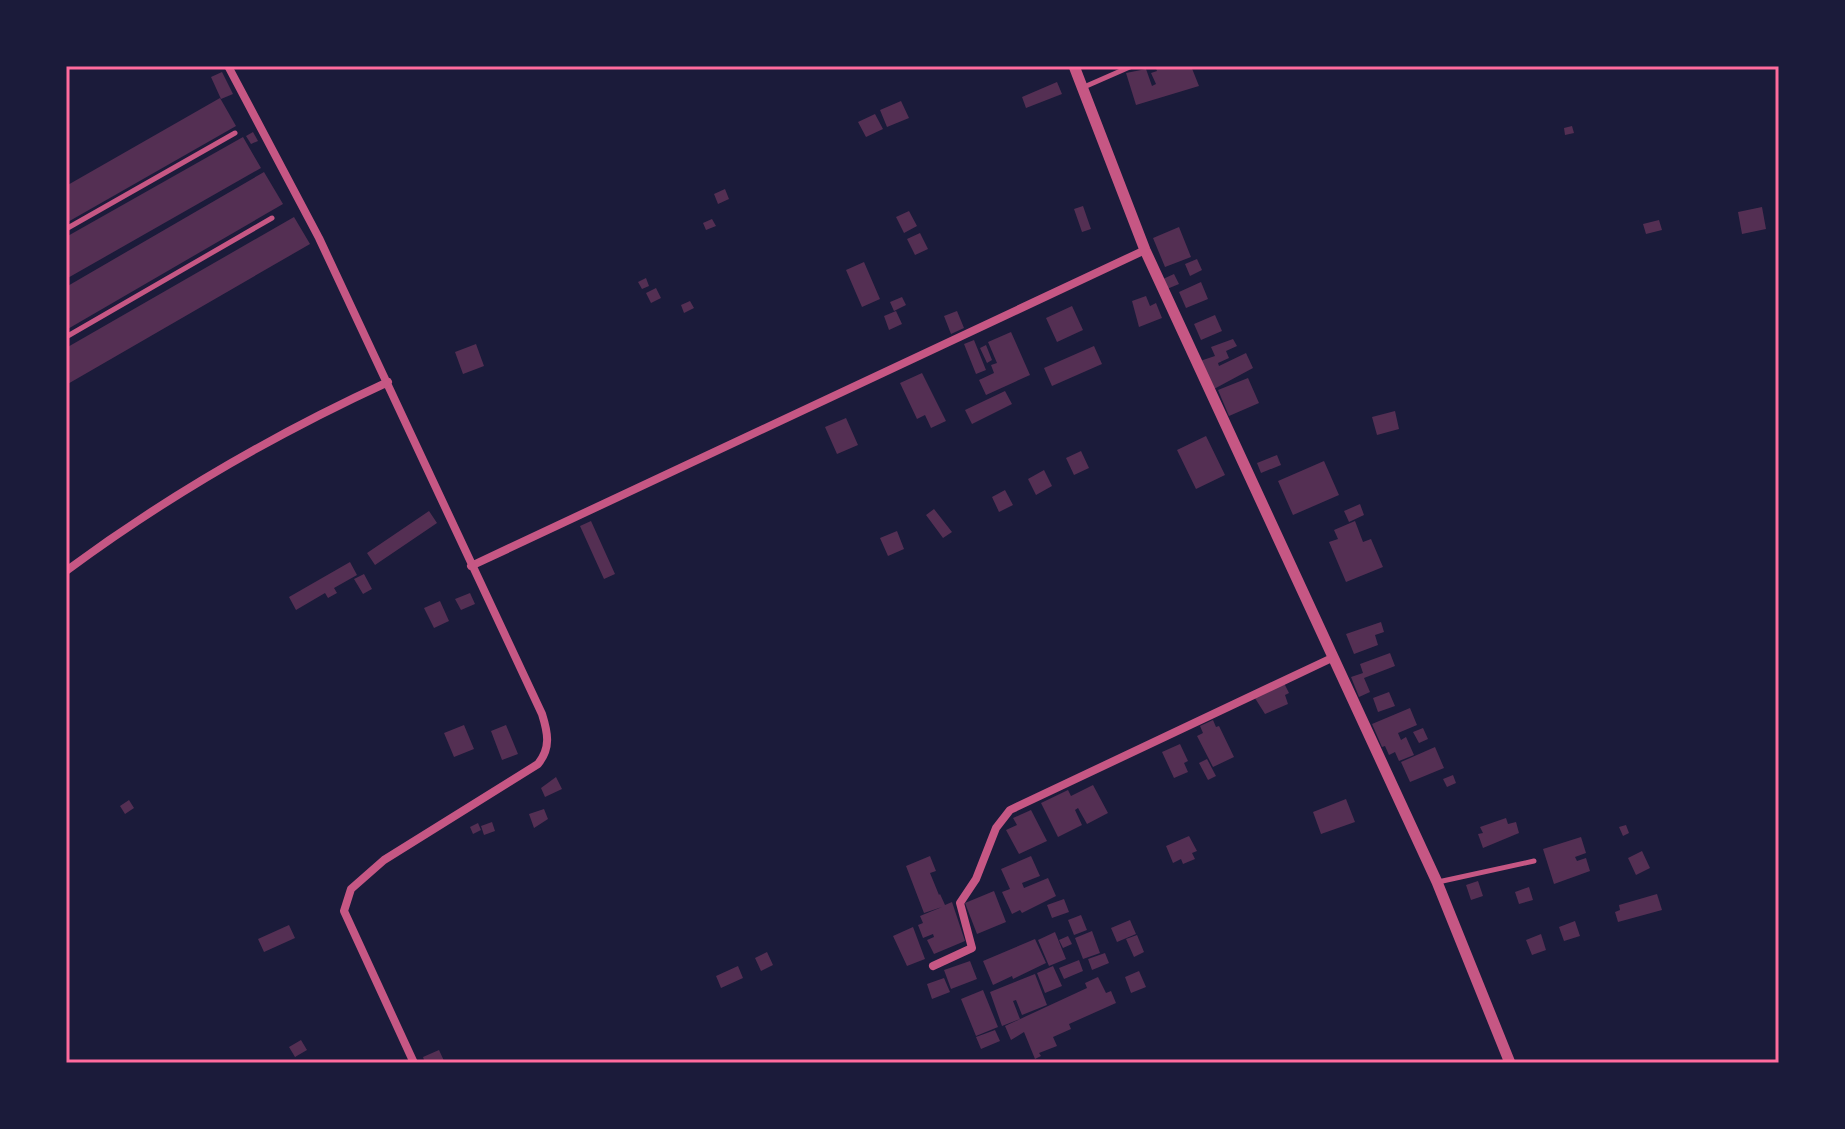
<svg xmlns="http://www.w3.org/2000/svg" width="1845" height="1129" font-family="Roboto,sans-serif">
<rect width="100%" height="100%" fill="#1b1b3a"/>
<path fill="#542f53" d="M1155 66H1191L1199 86 1136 105 1126 73 1146 69 1152 86 1156 84 1151 73 1157 71Z
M222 72 233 94 221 99 211 77Z
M1057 82 1062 94 1026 108 1022 97Z
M220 98 236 126 66 223V186Z
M901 101 909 118 887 127 880 110Z
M875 114 883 129 866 137 858 122Z
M1572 126 1574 133 1565 135 1564 128Z
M253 132 258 141 251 144 246 136Z
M243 137 261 168 66 279V237Z
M264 172 283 204 66 330V287Z
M725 189 729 199 718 204 714 194Z
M1083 206 1091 229 1082 232 1074 209Z
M1762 207 1766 229 1742 234 1738 212Z
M909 211 917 226 904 233 896 217Z
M294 217 310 244 66 385V348Z
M712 219 716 226 706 230 703 223Z
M1659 220 1662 230 1646 234 1643 224Z
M1179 227 1191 257 1165 267 1153 238Z
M920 233 928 249 915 255 907 239Z
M1197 259 1202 270 1190 276 1185 264Z
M864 262 880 299 862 307 846 270Z
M1174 274 1179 284 1167 289 1163 279Z
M646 278 649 286 642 289 638 282Z
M1201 282 1208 299 1186 308 1179 292Z
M656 288 661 298 651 303 646 293Z
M1146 296 1150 306 1156 303 1162 318 1139 327 1132 301Z
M902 297 906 305 894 311 890 302Z
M690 301 694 308 684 313 681 305Z
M1072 306 1083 330 1057 342 1046 318Z
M896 311 902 324 889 330 884 316Z
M957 311 964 328 951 334 944 316Z
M1215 315 1222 331 1201 340 1194 324Z
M1011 332 1030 375 986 395 979 380 994 373 991 365 997 363 988 342Z
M1233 339 1237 346 1226 351 1229 358 1218 363 1219 366 1246 353 1253 368 1214 389 1200 361 1215 356 1211 347Z
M974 340 986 370 976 374 964 344Z
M476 344 484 366 463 374 455 352Z
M986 345 992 360 987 363 980 348Z
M1094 346 1102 364 1052 386 1044 368Z
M922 373 946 421 931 428 925 415 917 419 900 383Z
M1248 378 1259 403 1229 416 1218 390Z
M1005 391 1012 404 972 424 965 410Z
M1395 411 1399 429 1377 435 1372 417Z
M846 418 858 445 837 454 825 427Z
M1206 436 1225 475 1196 489 1177 450Z
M1081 451 1089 468 1074 475 1066 458Z
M1277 455 1281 465 1261 473 1257 463Z
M1324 461 1339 495 1293 515 1278 481Z
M1044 470 1052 486 1036 495 1028 479Z
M1005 490 1013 505 999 512 992 497Z
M1360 504 1364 515 1349 522 1344 511Z
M934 509 952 532 943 538 926 515Z
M429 511 437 523 375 565 367 553Z
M591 521 615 574 604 579 580 526Z
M1355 521 1363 542 1371 539 1383 567 1346 582 1329 542 1338 539 1334 530Z
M897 531 904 549 888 556 880 538Z
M350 562 357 575 334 588 337 593 328 598 325 593 296 610 289 597Z
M364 574 372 589 363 594 354 579Z
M470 593 475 604 461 610 455 599Z
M440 601 449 621 434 628 424 608Z
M1381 622 1384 632 1375 635 1378 645 1354 654 1346 634Z
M1390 653 1395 666 1364 678 1370 692 1359 697 1351 677 1363 673 1360 664Z
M1283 681 1289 693 1285 695 1288 704 1265 714 1253 695Z
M1389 692 1395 706 1378 712 1373 698Z
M1410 708 1417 725 1398 733 1401 740 1406 737 1414 755 1399 761 1395 752 1389 755 1385 746 1382 747 1372 724Z
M1213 720 1216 727 1219 726 1234 757 1213 767 1197 736 1203 733 1200 726Z
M464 725 474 749 454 757 444 733Z
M506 725 518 754 502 760 491 731Z
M1423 728 1428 739 1419 743 1413 732Z
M1180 744 1188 761 1184 763 1188 772 1174 778 1162 752Z
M1435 747 1444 768 1410 782 1401 762Z
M1207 759 1216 776 1208 780 1199 763Z
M1453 775 1456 783 1447 787 1443 779Z
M556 777 562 789 545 797 541 788Z
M1093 785 1108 813 1087 824 1078 808 1075 810 1082 825 1058 837 1041 803 1068 790 1071 796Z
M1346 799 1355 822 1321 834 1313 812Z
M129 800 134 808 125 814 120 806Z
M544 809 548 819 534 828 529 814Z
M1031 810 1047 841 1019 854 1006 830 1017 825 1013 818Z
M1506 818 1508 824 1516 822 1519 833 1483 848 1478 834 1483 833 1480 827Z
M492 822 495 831 484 835 481 826Z
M478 823 481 830 473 834 470 827Z
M1626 825 1629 833 1623 836 1619 827Z
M1189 836 1197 851 1192 853 1195 859 1183 864 1181 859 1173 863 1166 846Z
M1581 837 1586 853 1575 857 1577 861 1586 858 1590 871 1554 884 1543 849Z
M1642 851 1650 868 1636 875 1628 858Z
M930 856 936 871 930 873 939 895 940 894 945 905 952 902 965 941 934 954 927 940 934 937 933 934 923 938 918 925 923 923 920 916 942 907 924 913 906 866Z
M1031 856 1040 876 1022 883 1024 888 1048 878 1056 896 1022 913 1020 910 1012 914 1002 892 1010 889 1001 869Z
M1478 881 1483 896 1471 900 1466 885Z
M1529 887 1533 900 1519 904 1515 892Z
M994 891 1006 922 977 934 965 903Z
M1657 894 1662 910 1618 922 1615 912 1620 910 1619 905Z
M1064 899 1069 912 1052 918 1047 905Z
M1081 915 1087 930 1074 935 1068 920Z
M1130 920 1136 934 1117 942 1111 928Z
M1575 921 1580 936 1564 941 1559 927Z
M289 925 295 938 264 952 258 939Z
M913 927 925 959 907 966 893 936Z
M1092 931 1100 953 1083 959 1075 938Z
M1055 932 1066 959 1049 966 1038 940Z
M1541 934 1546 950 1532 955 1526 940Z
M1137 935 1144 952 1134 957 1126 939Z
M1068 936 1072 944 1063 948 1059 940Z
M1035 939 1046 963 1013 979 1012 976 993 985 983 961Z
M767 952 773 965 761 971 755 958Z
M1105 953 1109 963 1092 970 1088 959Z
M1079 960 1083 971 1064 979 1059 968Z
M970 961 977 979 951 989 944 970Z
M738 966 743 978 721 988 716 976Z
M1053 966 1062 986 1045 993 1037 973Z
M1139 971 1146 987 1131 993 1125 977Z
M1035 974 1047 1005 1022 1015 1016 1000 1013 1001 1020 1019 1002 1026 990 992Z
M1098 977 1106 993 1111 991 1116 1003 1069 1024 1071 1029 1053 1037 1057 1046 1039 1053 1041 1056 1035 1059 1024 1032 1011 1040 1005 1026 1087 988 1085 983Z
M944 978 950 992 932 999 927 984Z
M983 990 998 1027 976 1036 961 999Z
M995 1030 1000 1041 981 1049 976 1037Z
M301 1040 307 1050 295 1057 289 1047Z
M439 1050 445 1063H425L423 1057Z"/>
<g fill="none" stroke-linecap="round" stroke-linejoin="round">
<path stroke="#c65784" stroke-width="5" d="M1084 87 1132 66
M66 229 235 133
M66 337 272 218
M1438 882 1534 861"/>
<path stroke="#c65784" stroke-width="8" d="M228 66 319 238 542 714C548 733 551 748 538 764L384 860 351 889 344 911 414 1063
M471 566 1145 250
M66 571C166 497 275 434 388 382
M933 966 972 948 960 903 976 879 996 828 1010 810 1334 657"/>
<path stroke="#c65784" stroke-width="11" d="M1074 66 1145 250 1437 882 1510 1063"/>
</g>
<rect width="1845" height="1129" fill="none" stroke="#1b1b3a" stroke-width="136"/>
<rect x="68" y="68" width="1709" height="993" fill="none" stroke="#ff6b9d" stroke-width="3"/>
</svg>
